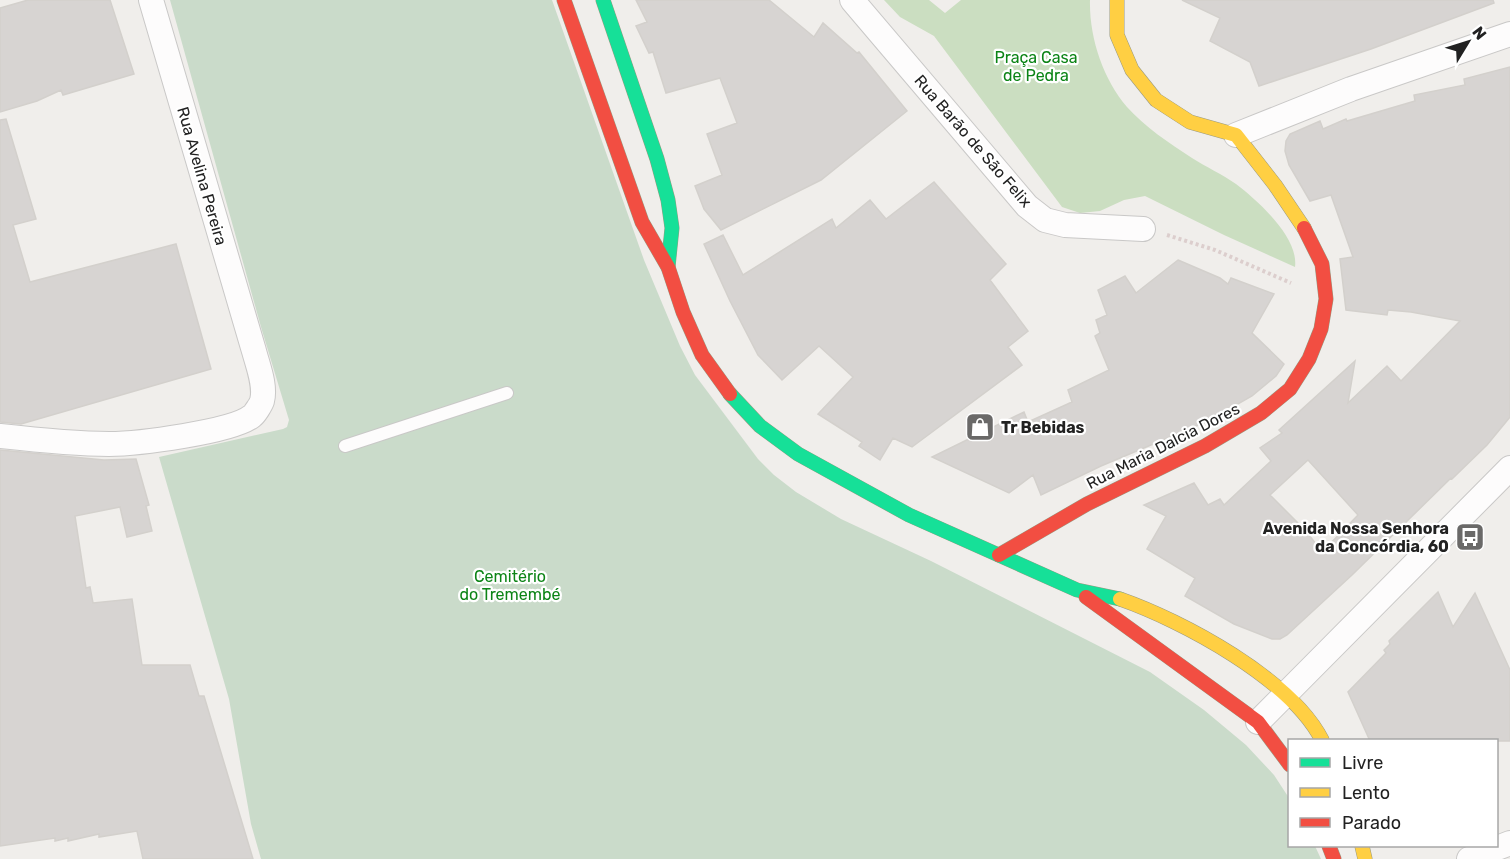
<svg xmlns="http://www.w3.org/2000/svg" width="1510" height="859" font-family="Rubik,sans-serif">
<rect width="100%" height="100%" fill="#f0eeeb"/>
<path fill="#cbdec1" d="M884 0H929L945 13 961 0H1090C1089 37 1103 79 1127 107 1145 127 1169 143 1192 158 1206 167 1222 174 1236 184 1257 200 1299 237 1295 267L1224 235 1145 196 1124 200 1100 211 1080 213 1062 207 934 36 900 17Z"/>
<path fill="#cadbca" d="M170 0H552L644 260 680 346 695 375 758 459 774 475 796 492 841 519 931 561 1150 672 1204 710 1246 745 1274 775 1289 798 1290 846H1315L1321 859H261L251 824 229 699 159 457 283 429 287 427 289 420 261 327Z"/>
<path fill="#d7d4d2" stroke="#d3d0cc" stroke-width="1.5" fill-rule="evenodd" d="M28 0H110L134 74 63 95 61 90 37 101 0 112V8Z
M636 0H769L814 37 823 23 857 53 859 52 907 111 821 180 721 230 704 209 695 186 722 175 707 134 737 123 720 78 666 93 653 52 649 53 636 26 647 22Z
M1182 0H1493L1494 3 1371 49 1259 86 1250 62 1210 41 1220 18Z
M1510 67V417L1487 445 1452 479 1451 478 1352 575 1287 635 1280 639H1272L1234 624 1185 596 1195 578 1147 549 1166 516 1144 505 1194 483 1208 505 1220 499 1224 505 1271 461 1260 448 1282 433 1279 430 1355 361 1348 403 1387 366 1401 381 1460 321 1411 312 1388 310 1387 315 1346 310 1340 259 1353 257 1331 195 1310 201 1289 165 1285 151 1286 141 1290 134 1320 121 1323 129 1346 119 1347 121 1415 101 1414 95 1465 85 1464 79ZM1308 460 1358 515 1322 552 1306 531 1270 495Z
M6 119 36 219 13 225 30 282 176 244 211 369 21 424 0 422V120Z
M934 182 1006 264 990 280 1028 331 1008 347 1022 365 912 447 893 438 880 460 859 446 862 442 818 414 853 377 819 346 782 380 758 355 730 301 704 244 723 235 743 275 832 219 836 228 870 200 886 219Z
M1178 260 1220 278 1228 284 1231 278 1274 294 1252 333 1284 364 1276 376 1252 396 1208 421 1101 466 1041 495 1033 475 1009 493 932 457 1024 412 1028 422 1072 402 1068 390 1109 370 1095 336 1100 333 1096 320 1107 315 1098 290 1125 276 1136 293Z
M0 450 104 460 136 459 149 505 146 506 152 531 127 537 120 507 75 516 86 588 90 587 93 603 132 599 142 665H190L199 696H204L253 859H143L137 831 99 837V834L68 841V838L55 841V838L0 846Z
M1438 592 1453 627 1475 593 1510 670V741H1370L1348 692 1386 653 1384 650 1390 644 1389 641Z"/>
<g fill="none" stroke-linecap="round" stroke-linejoin="round">
<g stroke="#c9c8c7" stroke-width="14">
<path id="lane" d="M345 446 507 393"/>
</g>
<g stroke="#c9c8c7" stroke-width="26">
<path id="street" d="M852 0 1027 206 1045 220 1065 225 1143 229
M1236 135 1351 89 1510 34
M0 436C36 440 73 444 109 444 136 444 233 432 252 416 255 414 261 404 262 401 266 386 258 366 254 351L151 0
M1258 722 1510 468
M1469 859 1510 843"/>
</g>
<g stroke="#999a82" stroke-width="15">
<path id="fast" d="M603 0 657 159 668 200 672 228 668 267
M730 394 760 426 798 454 909 515 1077 590 1120 599"/>
</g>
<g stroke="#999a82" stroke-width="15">
<path id="slow" d="M1117 0V35L1132 70 1156 100 1190 122 1236 135 1275 185 1304 228
M1120 599C1183 621 1291 679 1322 740
M1362 846 1365 859"/>
</g>
<g stroke="#999a82" stroke-width="15">
<path id="jam" d="M564 0 642 222 668 267 683 312 702 355 730 394
M999 555 1087 504 1205 446 1261 413 1290 389 1309 359 1321 329 1326 299 1322 264 1304 228
M1086 597 1258 722 1290 765
M1329 846 1334 859"/>
</g>
<path stroke="#dccecd" stroke-width="4" stroke-dasharray="3 3" stroke-linecap="butt" d="M1167 235 1215 250 1291 283"/>
<use href="#lane" stroke="#fdfcfc" stroke-width="12"/>
<use href="#street" stroke="#fdfcfc" stroke-width="24"/>
<use href="#fast" stroke="#16e098" stroke-width="14"/>
<use href="#slow" stroke="#ffcf43" stroke-width="14"/>
<use href="#jam" stroke="#f24e42" stroke-width="14"/>
</g>
<defs>
<g id="shop-square" transform="scale(1.5)"><rect x="-9" y="-9" width="18" height="18" rx="4" fill="#6a6968" stroke="#fff"/><path d="M-5-2.5h2.3a2.7 3.5 0 0 1 5.4 0H5L5.5 6h-11ZM-1.5-2.5h3a1.5 2.3 0 0 0-3 0Z" fill="#fff"/></g>
<g id="bus-square" transform="scale(1.5)"><rect x="-9" y="-9" width="18" height="18" rx="4" fill="#6a6968" stroke="#fff"/><path d="M-5-6H5V4H4V6H2V4H-2V6H-4V4H-5ZM-3.5-4V0h7V-4ZM-3.5 1.2v1.5H-2V1.2ZM2 1.2v1.5H3.5V1.2Z" fill="#fff"/></g>
</defs>
<g fill-rule="evenodd">
<use href="#shop-square" x="980" y="427"/>
<use href="#bus-square" x="1470" y="537"/>
</g>
<g text-anchor="middle" dominant-baseline="central" stroke-width="4.5" stroke-linejoin="round" paint-order="stroke">
<g font-size="16" fill="#0c8416" stroke="#fff">
<text x="1036" y="57">Praça Casa<tspan x="1036" dy="18">de Pedra</tspan></text>
<text x="510" y="576">Cemitério<tspan x="510" dy="18">do Tremembé</tspan></text>
</g>
<g font-size="16" fill="#222" stroke="#fff">
<text transform="translate(973 141) rotate(49)">Rua Barão de São Felix</text>
<text transform="translate(202 176) rotate(74)">Rua Avelina Pereira</text>
<text transform="translate(1163 446) rotate(-27)">Rua Maria Dalcia Dores</text>
</g>
<g font-size="16" font-weight="bold" fill="#222" stroke="#fff" text-anchor="start">
<text x="1001" y="427">Tr Bebidas</text>
<text x="1449" y="528" text-anchor="end">Avenida Nossa Senhora<tspan x="1449" dy="18">da Concórdia, 60</tspan></text>
</g>
</g>
<rect x="1288" y="739" width="210" height="108" fill="#ffffff" stroke="#a7a7a7" stroke-width="1.5"/>
<rect x="1300" y="758" width="30" height="9" fill="#16e098" stroke="#a7a7a7" stroke-width="1.5"/>
<text x="1342" y="769" font-size="18" fill="#222222">Livre</text>
<rect x="1300" y="788" width="30" height="9" fill="#ffcf43" stroke="#a7a7a7" stroke-width="1.5"/>
<text x="1342" y="799" font-size="18" fill="#222222">Lento</text>
<rect x="1300" y="818" width="30" height="9" fill="#f24e42" stroke="#a7a7a7" stroke-width="1.5"/>
<text x="1342" y="829" font-size="18" fill="#222222">Parado</text>
<g transform="translate(1468 42) rotate(52)" stroke="#ffffff" stroke-width="4.5" paint-order="stroke">
<path d="M0-4.5L10 22L0 15L-10 22Z" fill="#222222"/>
<text y="-9" font-size="16" font-weight="bold" text-anchor="middle" fill="#222222">N</text>
</g>
</svg>
